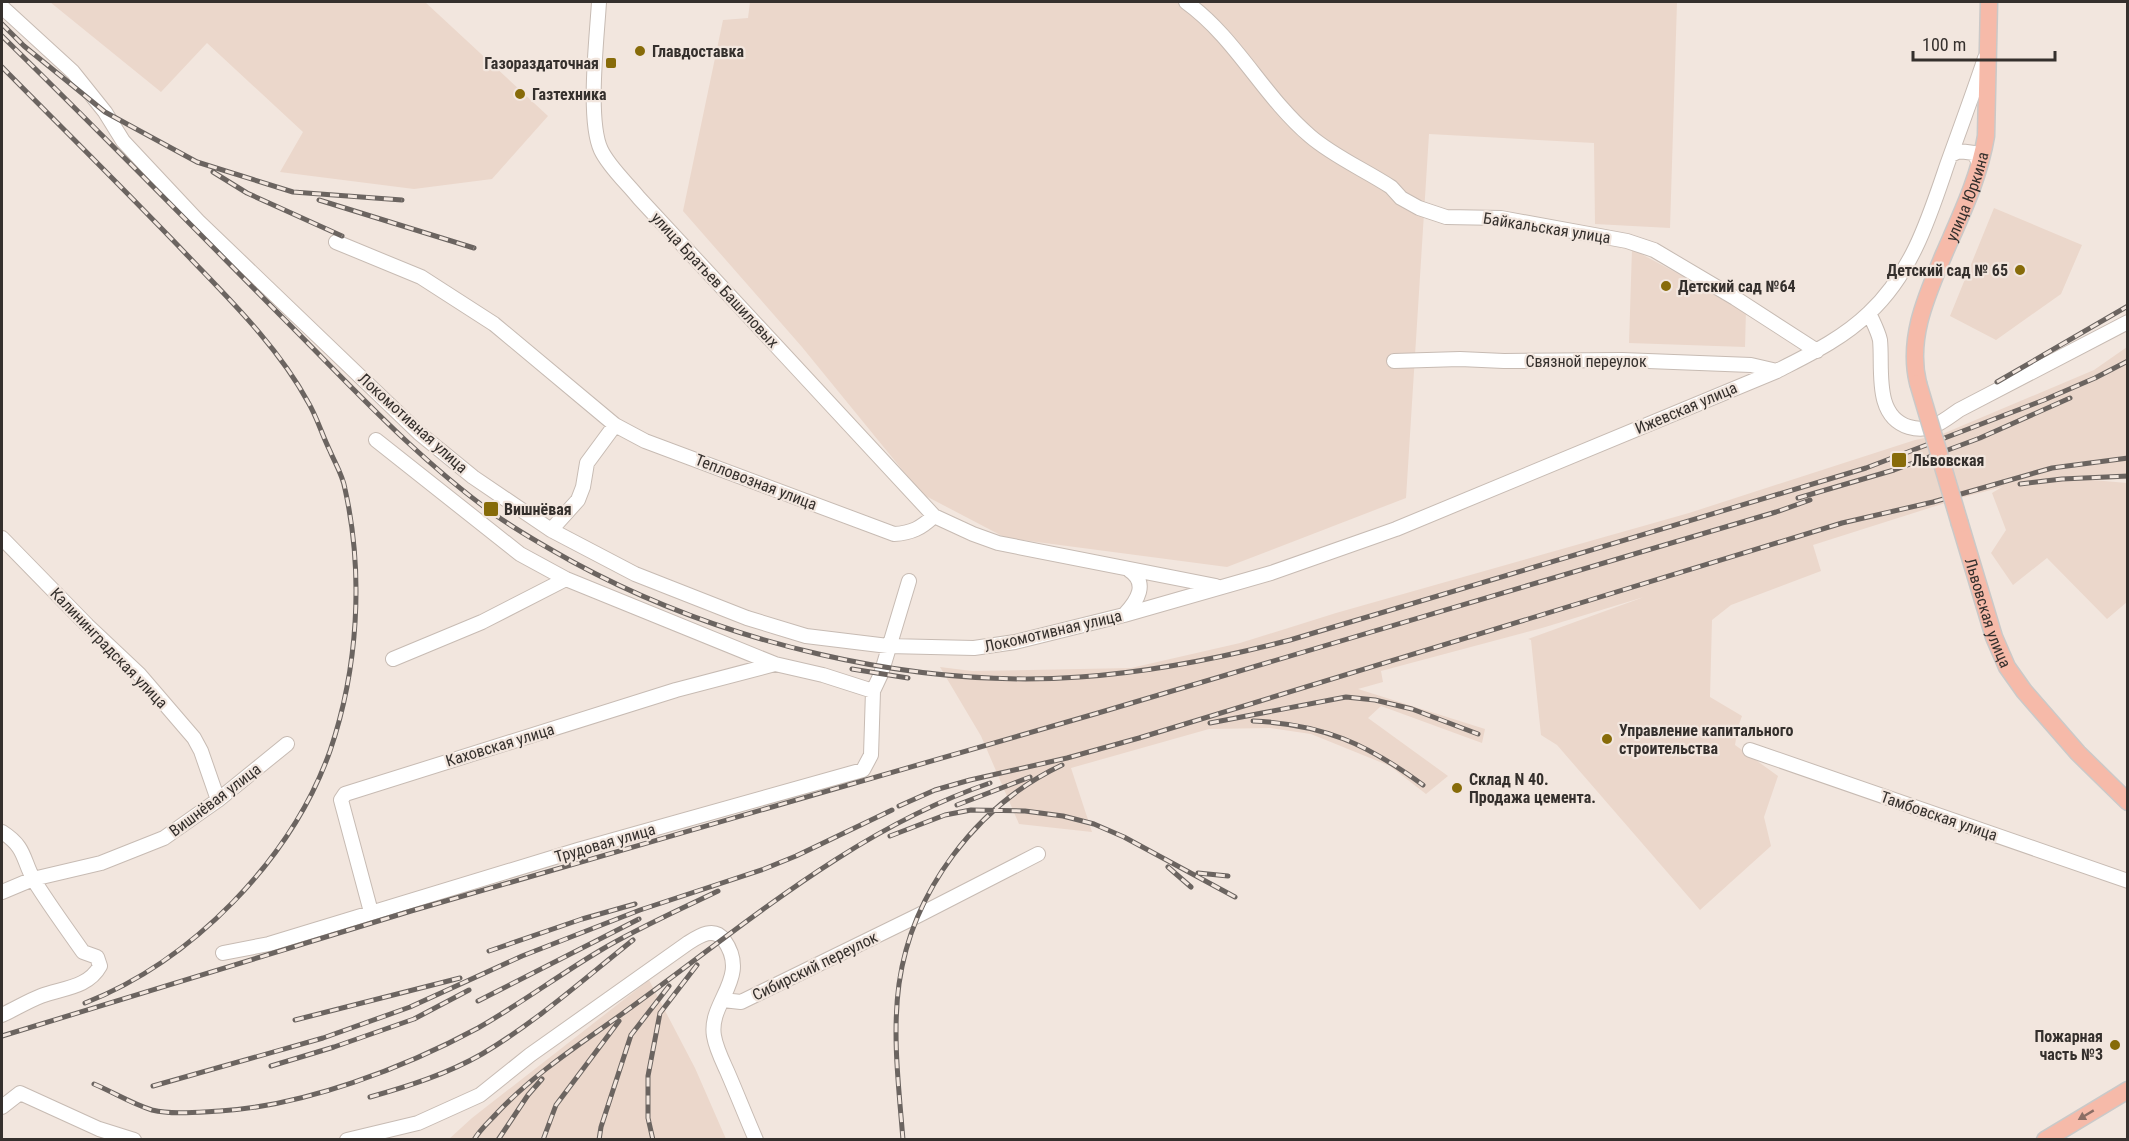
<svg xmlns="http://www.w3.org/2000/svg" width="2129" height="1141" font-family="'Roboto Condensed',sans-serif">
<rect width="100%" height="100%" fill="#f2e6de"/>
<path fill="#ebd7cb" d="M50 2H425L548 116 492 179 414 189 280 172 303 132 207 43 161 92Z
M750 2H1677L1670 228 1595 224 1594 143 1429 134 1406 498 1227 567 1006 538 922 494 802 347 683 211 723 20 748 18Z
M1994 208 2082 245 2061 294 1996 340 1950 316Z
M1632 249 1746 310 1745 347 1629 343Z
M2127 347V479L2093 480 2127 483V602L2107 619 2047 558 2013 585 1991 553 2006 530 1992 493 2002 487 1964 497 1813 545 1821 571 1731 605 1712 620 1710 697 1742 716 1738 727 1735 745 1778 776 1764 817 1771 846 1700 910 1557 745 1541 735 1531 640 1528 639 1644 597 1542 628 1381 671 1383 682 1358 689 1485 729 1482 743 1381 706 1368 718 1448 776 1426 794 1390 766 1311 734 1270 728 1209 729 1071 768 1092 832 1019 824 981 736 940 667 972 671 1131 668 1240 643 1336 613 1689 513 1915 440 1940 435 2094 370Z
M649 980 695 1068 726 1139H449L472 1118Z"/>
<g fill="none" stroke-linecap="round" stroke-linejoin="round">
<g stroke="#c7bbb3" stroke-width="16">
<path id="minor" d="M599 2C597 37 587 120 601 150 609 167 627 183 639 198L934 516 973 534 998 543 1216 586
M1186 2C1236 38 1263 96 1310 136 1333 156 1365 170 1391 187L1401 198 1419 208 1446 217 1501 218 1627 241 1654 250 1735 298 1817 351
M2 7 73 72 105 112 123 141 198 221 419 433 473 477 551 530 635 574 747 618 806 636 888 646 974 648 1015 642 1124 615 1271 573 1396 529 1777 371C1810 354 1842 339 1869 313 1912 273 1929 218 1947 165 1960 129 1973 94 1985 58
M1951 155 1959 151 1974 153 1978 161 1979 168
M336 242 421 277 494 324 615 425 645 441 894 534C912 533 921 528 934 516
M1869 313C1873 322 1878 331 1880 340 1883 368 1873 416 1909 427 1930 433 1942 422 1959 410L2128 322
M1394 361 1460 359 1504 361 1622 360 1751 365 1777 371
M376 440 520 554 566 579 775 664 823 675 873 691
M551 530 578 500 583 487 587 463 615 425
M2 538 87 625 139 674 194 738 201 751 218 800
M1125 614C1137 601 1149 583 1129 570
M393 659 482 622 566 579
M1750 750 2128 881
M2 832C27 848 22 860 35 882 50 906 67 929 83 952L97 957 100 966C88 988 62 988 41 996 28 1001 15 1009 2 1015
M2 892 33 879 101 863 164 838 218 800 287 744
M371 912 341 800 345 794 676 690 775 664
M223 953 269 944 578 850 863 770 871 755 873 691 881 674 909 581
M723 1000 741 1002 919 915 1038 854
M2 1107 20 1093 99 1129 134 1140
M347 1140 418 1123 480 1095 530 1055 688 943C699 936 714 926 724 940 751 978 708 1002 714 1036 716 1048 722 1060 727 1071 737 1094 746 1117 756 1140"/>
</g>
<g stroke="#cac9c8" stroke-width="19">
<g id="major">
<path id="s1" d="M1918 383C1907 338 1927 295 1944 254 1961 215 1979 178 1986 136L1989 2"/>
<path id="s2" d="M1960 524 1994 637 2007 667 2024 691 2078 753 2128 802"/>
<path d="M2045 1140 2128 1090"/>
</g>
</g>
<use href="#minor" stroke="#fff" stroke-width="14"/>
<use href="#major" stroke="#f6baa9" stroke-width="16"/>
<g stroke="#6b6460" stroke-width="5">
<path id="rail" d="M2 24 24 46 105 112 197 162 293 192 402 200
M2 36C96 128 189 223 282 317 350 385 416 458 494 514 519 532 546 547 573 562 720 642 912 689 1080 677 1152 672 1221 658 1290 640L1866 468 2044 400 2095 378 2128 361
M2 67C64 130 127 192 188 256 231 301 278 347 308 402 317 417 322 435 330 451 335 463 343 476 345 489 364 574 358 669 330 751 291 860 192 961 85 1003
M213 172 247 193 342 236
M319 200 474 248
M1997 382 2128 306
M2020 484 2062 479 2128 476
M1798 498 1894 470 1980 438 2070 398
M852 669 908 678
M1253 721C1323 724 1367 744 1423 785
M1210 723 1346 697 1375 700 1412 709 1478 734
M957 805 1030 777
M899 806 935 790 970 780 1067 758 1139 738 1842 523 1933 502 2052 468 2128 458
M890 836 945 815 971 810 1025 811 1063 816 1094 824 1124 837 1235 897
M1168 867 1191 887
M1198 873 1228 876
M489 951 582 919 635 904
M478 1001 639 919
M295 1020 460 978
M2 1036 411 911 1098 713 1776 512 1810 500
M271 1066 334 1047 414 1019 469 990
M94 1084C113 1092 132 1104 152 1110 173 1115 199 1112 220 1111 304 1106 404 1068 478 1028 520 1004 559 975 601 950 638 928 679 910 718 891
M153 1086 323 1038 410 1007 522 956 640 910 764 869 796 856 892 810
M370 1097C409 1086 447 1074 482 1054 536 1022 584 979 633 940
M474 1140C480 1129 490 1121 498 1112 536 1072 582 1043 626 1011 741 928 854 829 990 783
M498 1140 528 1095 542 1079
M543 1140 556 1105 619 1021
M599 1140 601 1127 631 1035 669 986
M653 1140 648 1118V1076L660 1013 697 965
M903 1140C899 1089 892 1035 899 984 912 891 977 805 1062 765"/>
</g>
<use href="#rail" stroke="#f2e6de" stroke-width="3" stroke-dasharray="9" stroke-linecap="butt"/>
<g stroke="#cac9c8" stroke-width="19" stroke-linecap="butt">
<path id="major-bridge" d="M1918 383 1960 524"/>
</g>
<use href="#major-bridge" stroke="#f6baa9" stroke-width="16"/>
</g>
<defs><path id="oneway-solid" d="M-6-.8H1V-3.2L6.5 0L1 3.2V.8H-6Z" transform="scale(1.5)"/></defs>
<use fill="#8c6e65" href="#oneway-solid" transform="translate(2086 1115) rotate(149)"/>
<g fill="#876b09" stroke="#f2e6de" stroke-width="2">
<circle cx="640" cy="51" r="6"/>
<rect x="605" y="57" width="12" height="12" rx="3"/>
<circle cx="520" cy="94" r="6"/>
<circle cx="2020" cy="270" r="6"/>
<circle cx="1666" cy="286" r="6"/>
<rect x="1891" y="452" width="16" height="16" rx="3"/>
<rect x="483" y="501" width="16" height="16" rx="3"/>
<circle cx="1607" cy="739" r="6"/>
<circle cx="1457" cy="788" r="6"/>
<circle cx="2115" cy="1045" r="6"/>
</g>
<g text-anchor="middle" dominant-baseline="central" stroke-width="4.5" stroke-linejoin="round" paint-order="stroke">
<g font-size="16" font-weight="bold" fill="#35302d" stroke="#f2e6de" text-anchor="start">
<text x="652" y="51">Главдоставка</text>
<text x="599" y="63" text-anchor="end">Газораздаточная</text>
<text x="532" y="94">Газтехника</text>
<text x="2008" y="270" text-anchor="end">Детский сад № 65</text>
<text x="1678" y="286">Детский сад №64</text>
<text x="1912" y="460">Львовская</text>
<text x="504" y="509">Вишнёвая</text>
<text x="1619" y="730">Управление капитального<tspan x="1619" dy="18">строительства</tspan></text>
<text x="1469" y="779">Склад N 40.<tspan x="1469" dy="18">Продажа цемента.</tspan></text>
<text x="2103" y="1036" text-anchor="end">Пожарная<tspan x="2103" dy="18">часть №3</tspan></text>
</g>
<g font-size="16" fill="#35302d" stroke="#f2e6de">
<text stroke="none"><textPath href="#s1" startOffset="196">улица Юркина</textPath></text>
<text transform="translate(1547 228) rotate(9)">Байкальская улица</text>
<text transform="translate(715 280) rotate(47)">улица Братьев Башиловых</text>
<text x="1586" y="361">Связной переулок</text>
<text transform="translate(1686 408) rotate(-23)">Ижевская улица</text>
<text transform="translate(413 423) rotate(42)">Локомотивная улица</text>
<text transform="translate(756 482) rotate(21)">Тепловозная улица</text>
<text stroke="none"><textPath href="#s2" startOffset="93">Львовская улица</textPath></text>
<text transform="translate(1053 631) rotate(-13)">Локомотивная улица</text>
<text transform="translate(109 648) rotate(46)">Калининградская улица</text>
<text transform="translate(500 745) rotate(-17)">Каховская улица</text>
<text transform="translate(215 800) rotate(-37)">Вишнёвая улица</text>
<text transform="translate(1939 816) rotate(19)">Тамбовская улица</text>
<text transform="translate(605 843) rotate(-16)">Трудовая улица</text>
<text transform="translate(815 966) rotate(-26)">Сибирский переулок</text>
</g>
</g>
<rect width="2129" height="1141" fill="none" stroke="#35302d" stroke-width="6"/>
<path d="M1913 51v9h142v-9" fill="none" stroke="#35302d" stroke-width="3"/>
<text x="1922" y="51" font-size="18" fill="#35302d" stroke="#f2e6de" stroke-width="4.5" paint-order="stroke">100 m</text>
</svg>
